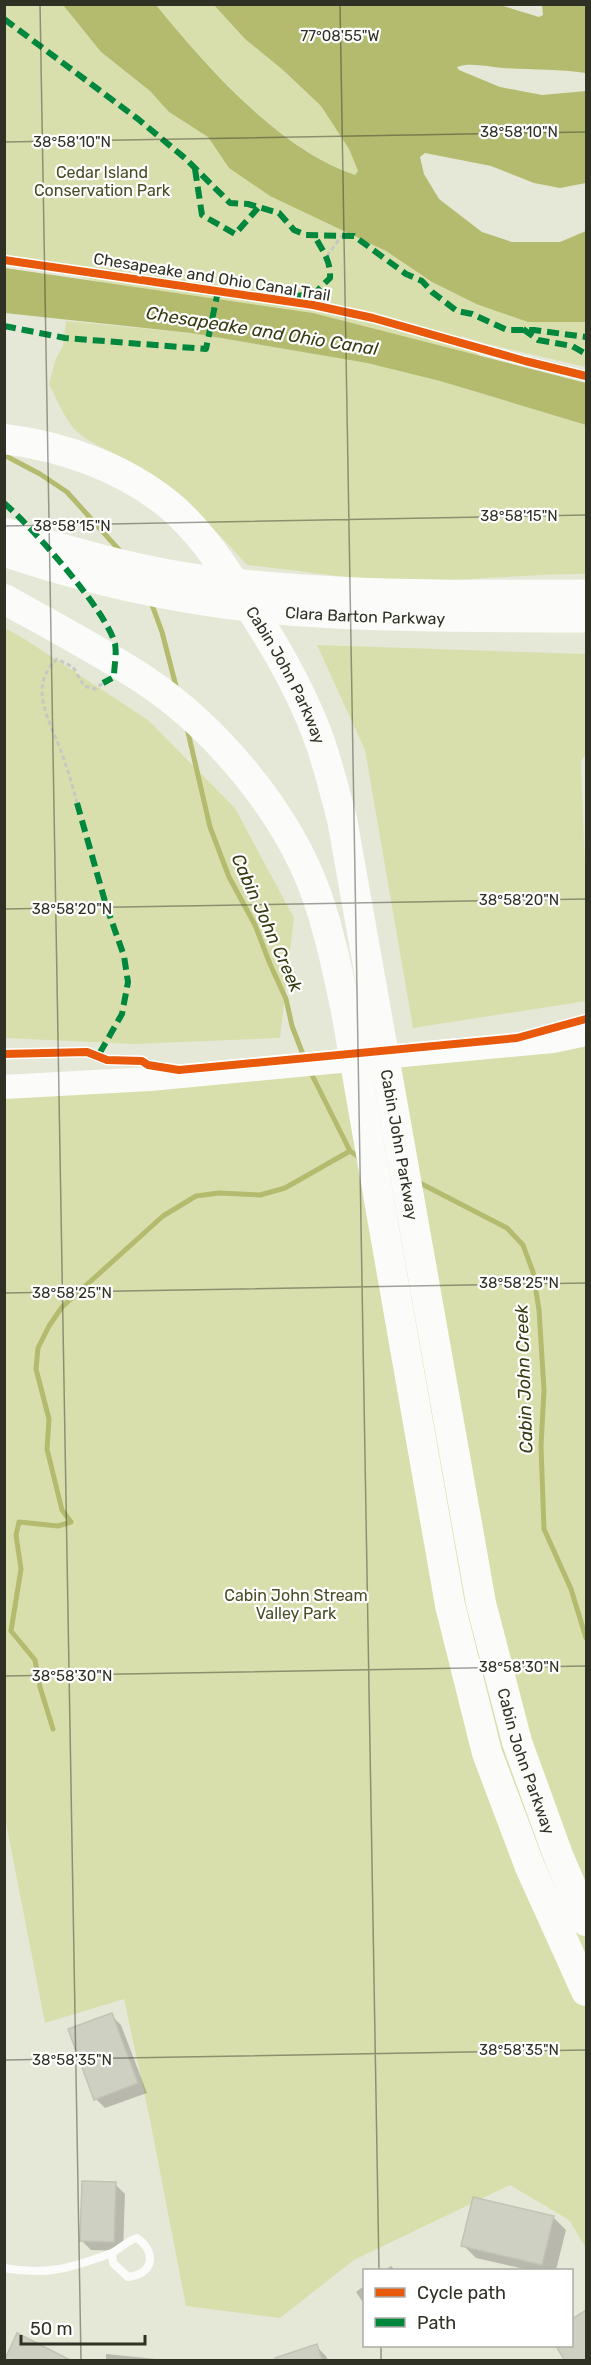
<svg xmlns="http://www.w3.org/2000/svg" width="591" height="2365" font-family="Rubik,sans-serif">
<rect width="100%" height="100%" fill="#e6e8d7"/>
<path fill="#d9dfac" d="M5 5H63L101 52 150 91 169 112 208 137 229 168 386 251 432 282 475 304 586 322V367L487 344 461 336 487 364 142 293 64 273 5 264Z
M156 5H214L245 39 283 70 321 106 349 149 358 171 355 175C278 148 207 67 156 5Z
M66 321 191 333 367 363 440 381 586 425V574C530 574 473 580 416 581 359 582 303 570 247 565 215 529 175 489 133 463 113 451 86 444 71 425 62 413 56 397 49 384L56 358 63 346Z
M5 628 23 638 148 720 235 808 294 918 280 1038 134 1044 5 1038Z
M317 645 586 654V753L581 762 586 894V1001L413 1028 365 750Z
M586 1034V2248L569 2220 510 2185 354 2260 280 2318 186 2306 150 2120 124 1999 45 2023 5 1818 4 1087Z"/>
<path fill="#b4bb6f" d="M500 5 539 17 543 15 542 5H586V73C558 69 531 70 503 68 488 67 471 62 457 67L459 70 500 87 542 95 586 91V183L560 188 534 183 491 166 425 153 420 157 424 174 439 199 482 232 512 242H560L586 231V322H528L476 304 432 282 386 251 270 196 229 168 208 137 169 112 150 91 101 52 63 5H156C206 66 278 149 355 175L358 171 349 149 321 106 283 70 245 39 214 5Z
M5 268 313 313 586 383V425L440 381 367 363 191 333 5 313Z"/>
<path fill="#0003" d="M111 2015 121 2025 147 2093 105 2108 96 2099Z
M115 2184 125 2194 123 2251 91 2250 81 2240Z
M553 2217 566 2230 556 2270H529L476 2258 463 2245Z
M391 2266 395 2270H385Z
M364 2286V2304L356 2292Z
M585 2313 586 2360H567L558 2346H572V2321Z
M316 2346 326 2356 328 2360H292Z
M106 2354 166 2360H106Z"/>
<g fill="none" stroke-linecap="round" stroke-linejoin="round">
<path stroke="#b4bb6f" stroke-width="5" d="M4 455 40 474 67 492 121 552
M151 602 162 632 177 690
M187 728 210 827 229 877 255 925 270 964 286 999 292 1026 304 1057
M310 1071 350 1151 360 1158
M416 1181 507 1228 523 1245 533 1272 539 1310 544 1390 541 1446 544 1529 571 1589 586 1638
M53 1729 40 1687 35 1660 11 1631 21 1569 16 1535 19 1522 58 1526 71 1522 62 1510 47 1449 49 1419 36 1369 38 1348 49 1326 62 1307 163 1216 196 1196 219 1193 260 1195 285 1188 350 1151"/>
</g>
<path fill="#ced0c2" stroke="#c1c3b5" stroke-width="1.5" d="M112 2013 138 2083 94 2100 68 2029Z
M82 2181 116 2182 114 2242 80 2241Z
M473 2197 554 2216 542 2265 461 2246Z
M586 2310V2361H565L556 2346H572V2319Z
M17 2333 72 2361H4Z
M317 2344 322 2361H276L275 2358Z"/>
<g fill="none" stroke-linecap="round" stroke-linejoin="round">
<path stroke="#c6c8c2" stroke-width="3" stroke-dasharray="4.5 3" stroke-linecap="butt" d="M327 256 342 235
M77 803C73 787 68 770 62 754 51 722 26 688 57 659L73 667 84 686 95 689 103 683"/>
<path stroke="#fbfcf9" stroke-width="8" d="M4 2268C45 2276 71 2268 109 2254 120 2250 126 2241 137 2238 157 2252 154 2274 128 2277L113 2263 112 2253"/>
<path stroke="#fbfcf9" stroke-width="24" d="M4 1087 150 1079 553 1041 586 1034"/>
<g stroke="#fbfcf9" stroke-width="27">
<path d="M4 531C64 548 124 566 186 576 319 595 452 594 586 593"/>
<path id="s1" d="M4 553C110 589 224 610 336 615 419 619 503 619 586 619"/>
</g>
<g stroke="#fbfcf9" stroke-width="30">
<path id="s2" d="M4 439C62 446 122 467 168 504 196 527 217 557 237 588 268 633 296 680 316 731 327 759 334 790 342 819L481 1603 517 1742 558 1855 586 1921"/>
<path d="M4 599C51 625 98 650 143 679 216 727 288 813 317 896 330 934 338 973 346 1011L450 1605 487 1753 530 1867 586 1991"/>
</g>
<path stroke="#00873e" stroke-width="6" stroke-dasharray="12 6" stroke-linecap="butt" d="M4 19 138 119 186 159 230 203 248 204 279 213 294 230 306 235 354 236 406 274 422 281 432 292 457 311 472 314 507 330H534L586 337
M195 169 202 215 235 234 258 208
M293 297 316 292 330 278C331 260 322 250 314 235
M4 326 65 338 206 349 218 291
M523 329 538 340 572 346 586 354
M4 503C32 527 107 611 115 644 117 654 114 666 114 677L103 683
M77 803 106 905 124 956 128 982 122 1014 98 1056"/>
<g stroke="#fff" stroke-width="11">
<path id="cycleway" d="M4 260 313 305 373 318 525 361 586 376
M4 1054 87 1052 107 1060 142 1061 148 1065 179 1070 517 1038 586 1019"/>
</g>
<use href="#cycleway" stroke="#e8590c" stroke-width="8"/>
</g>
<path fill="none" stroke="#2f3125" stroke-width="1.5" stroke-opacity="0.45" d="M40 4 81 2360M340 4 379 2270M4 142 586 132M4 526 586 515M4 909 586 899M4 1293 586 1283M4 1676 586 1666M4 2060 586 2050M381 2346V2360"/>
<g text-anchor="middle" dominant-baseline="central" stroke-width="4.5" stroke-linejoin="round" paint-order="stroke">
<g font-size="16" fill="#494d23" stroke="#fff">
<text x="102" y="172">Cedar Island<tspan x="102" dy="18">Conservation Park</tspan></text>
<text x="296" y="1595">Cabin John Stream<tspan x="296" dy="18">Valley Park</tspan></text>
</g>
<g font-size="16" fill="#2f3125" stroke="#fff">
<text transform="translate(212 277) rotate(9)">Chesapeake and Ohio Canal Trail</text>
<text stroke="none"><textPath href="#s1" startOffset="368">Clara Barton Parkway</textPath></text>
<text stroke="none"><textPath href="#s2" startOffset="388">Cabin John Parkway</textPath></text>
<text stroke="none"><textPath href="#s2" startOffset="874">Cabin John Parkway</textPath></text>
<text stroke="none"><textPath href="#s2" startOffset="1504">Cabin John Parkway</textPath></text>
</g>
<g font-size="18" font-style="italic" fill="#383c12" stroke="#fff">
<text transform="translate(262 331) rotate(9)">Chesapeake and Ohio Canal</text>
<text transform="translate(267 923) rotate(66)">Cabin John Creek</text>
<text transform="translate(524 1379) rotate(-92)">Cabin John Creek</text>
</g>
</g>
<g font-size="15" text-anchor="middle" fill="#2f3125" stroke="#fff" stroke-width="4.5" stroke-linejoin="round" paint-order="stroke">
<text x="340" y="41">77°08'55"W</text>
<text x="519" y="137">38°58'10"N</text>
<text x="72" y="147">38°58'10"N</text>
<text x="519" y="521">38°58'15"N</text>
<text x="72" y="531">38°58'15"N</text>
<text x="519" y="905">38°58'20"N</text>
<text x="72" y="914">38°58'20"N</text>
<text x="519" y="1288">38°58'25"N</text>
<text x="72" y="1298">38°58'25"N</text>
<text x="519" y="1672">38°58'30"N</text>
<text x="72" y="1681">38°58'30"N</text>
<text x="519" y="2055">38°58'35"N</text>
<text x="72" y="2065">38°58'35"N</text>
</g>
<rect width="591" height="2365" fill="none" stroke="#2f3125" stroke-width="12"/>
<rect x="363" y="2269" width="210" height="78" fill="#ffffff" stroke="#acada8" stroke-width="1.5"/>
<rect x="375" y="2288" width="30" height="9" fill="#e8590c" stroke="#acada8" stroke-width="1.5"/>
<text x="417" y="2299" font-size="18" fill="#2f3125">Cycle path</text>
<rect x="375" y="2318" width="30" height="9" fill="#00873e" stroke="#acada8" stroke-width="1.5"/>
<text x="417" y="2329" font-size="18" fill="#2f3125">Path</text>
<path d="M21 2335v9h124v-9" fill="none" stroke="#2f3125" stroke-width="3"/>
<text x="30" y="2335" font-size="18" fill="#2f3125" stroke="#ffffff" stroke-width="4.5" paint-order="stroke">50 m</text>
</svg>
